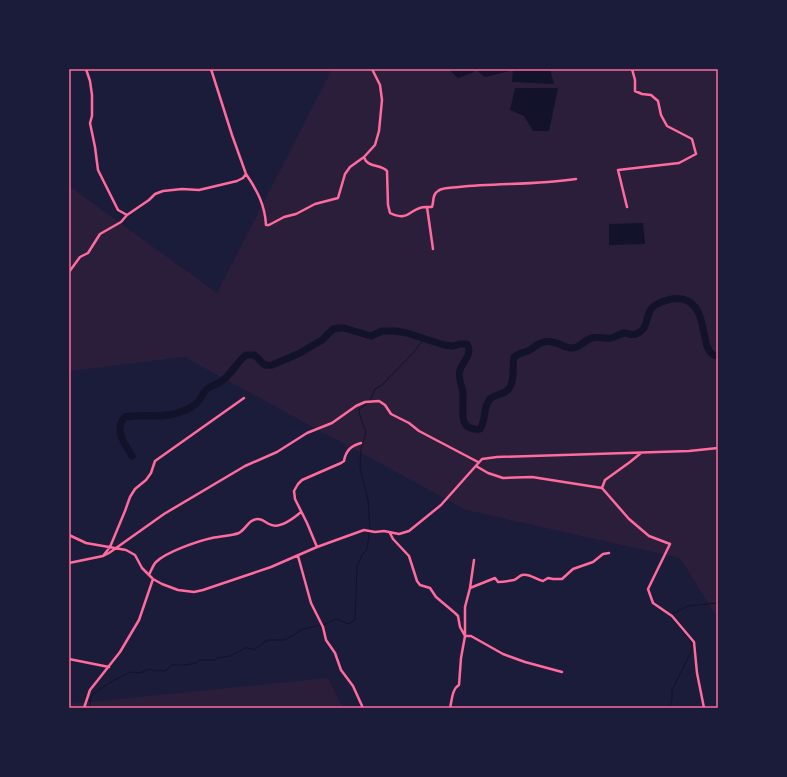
<svg xmlns="http://www.w3.org/2000/svg" width="787" height="777" font-family="Figtree,sans-serif">
<rect width="100%" height="100%" fill="#1b1b3a"/>
<path fill="#2a1e3b" d="M332 69H718V619L680 558 466 510 184 357 69 371V186L217 293Z
M328 678 343 708H69V704Z"/>
<path fill="#12122b" d="M448 69H473L474 72 458 78Z
M477 69H510V71L485 77 477 71Z
M513 69H550L554 84 512 82Z
M515 88H558L549 131H533L524 116 510 110Z
M643 223 645 244 609 245V224Z"/>
<g fill="none" stroke-linecap="round" stroke-linejoin="round">
<path stroke="#12122b" stroke-width="1" d="M370 400 375 389 382 385 414 352 422 341 425 339
M672 614 688 606 718 603
M90 708V700L93 694 111 682 130 672 140 673 150 669 154 671 157 670 165 671 172 665H186L196 663 200 660H215L218 658 230 656 245 648H249L254 650 267 640H285L303 629 326 624 331 621 337 619 348 624 355 620 357 566 362 555 367 549 370 527 368 500 360 468 361 449 366 432 360 416 359 409 368 403
M669 708 672 701V690L691 652 692 646 691 641 671 617"/>
<path stroke="#12122b" stroke-width="7" d="M132 456C125 444 113 430 125 417 141 414 159 418 174 414 184 411 194 408 200 399 202 397 203 393 205 391 210 385 218 385 223 380 232 373 237 362 246 355H254C262 360 261 367 272 365L300 353 322 340 333 329 339 328H344L371 336 382 331H396L407 333 444 345 453 346 460 344H467C473 354 463 361 460 370 457 379 463 386 463 394 464 409 457 432 480 429 486 420 483 411 488 402 492 393 506 396 510 387 515 378 512 367 514 357 519 353 523 353 528 351 534 348 538 343 544 342 547 341 552 342 556 343 561 344 567 349 573 348 581 347 584 340 592 338 597 336 604 339 610 338 615 338 619 334 624 333 628 333 632 336 636 334 649 329 645 318 651 309 656 302 674 297 682 299 712 305 697 356 718 356"/>
<path stroke="#ff6b9d" stroke-width="2.5" d="M86 69 90 81 92 95V116L90 123 95 147 98 170 118 210 127 215 149 200 155 194 163 191 182 189 199 190 237 181 243 178 246 174C257 190 265 205 266 225H269L284 217 296 214 315 204 338 198 345 174 350 167 364 157 375 145 379 131 382 100 380 85 372 69
M211 69 232 135 246 174
M364 157C367 168 381 164 387 171L388 205 390 213C410 223 410 206 427 207L433 249
M427 207H432C434 202 432 194 438 191 443 187 453 188 459 187 498 183 537 185 576 179
M627 207 618 170 679 163 696 154 692 139 667 126 661 115 658 101 651 95 642 94 635 91V80L632 69
M69 272 80 257 88 253 100 234 121 222 127 215
M476 466 488 473 503 478 532 477 602 488 605 480 630 462 641 453
M602 488 629 519 649 536 670 544 648 589 653 603 672 616 694 642 697 673 704 708
M390 533 393 539 409 556 417 581 420 585 430 588 436 597 455 613 458 616 460 627 465 636 461 658 459 685C452 689 452 700 450 708
M69 535 86 543 126 550 135 555 142 568 153 579 162 584 178 590 194 592 203 590 271 567 317 547 364 530 375 532 384 531 399 534 409 531 441 505 482 459 497 457 689 451 718 448
M317 547 307 523 295 499 294 491 298 484 302 480 341 463 344 461C346 450 351 446 361 443
M103 556 110 547 125 511 130 497 135 489 146 480 151 473 155 461 244 398
M298 556 311 603 323 627 326 640 335 653 341 670 353 686 363 708
M474 560 470 588 465 607V636H471L503 654 525 662 562 672
M69 563 103 556 109 553 164 514 245 466 277 452 307 433 332 423 356 406 365 402 379 401 385 405 391 414 409 423 419 431 478 462
M149 575C151 571 153 565 156 562 166 552 198 541 212 538 221 536 231 536 239 533 246 529 249 519 258 519 263 519 265 522 269 524 279 530 294 518 301 512
M470 588 495 578 498 582C503 582 509 581 514 580 517 579 519 576 522 575 530 573 536 580 543 581L548 578 553 579H562L573 569 593 562 603 554 609 553
M69 659 109 667
M84 708 90 690 120 652 139 620 153 579"/>
</g>
<rect width="787" height="777" fill="none" stroke="#1b1b3a" stroke-width="140"/>
<rect x="70" y="70" width="647" height="637" fill="none" stroke="#ff6b9d" stroke-width="1.5"/>
</svg>
